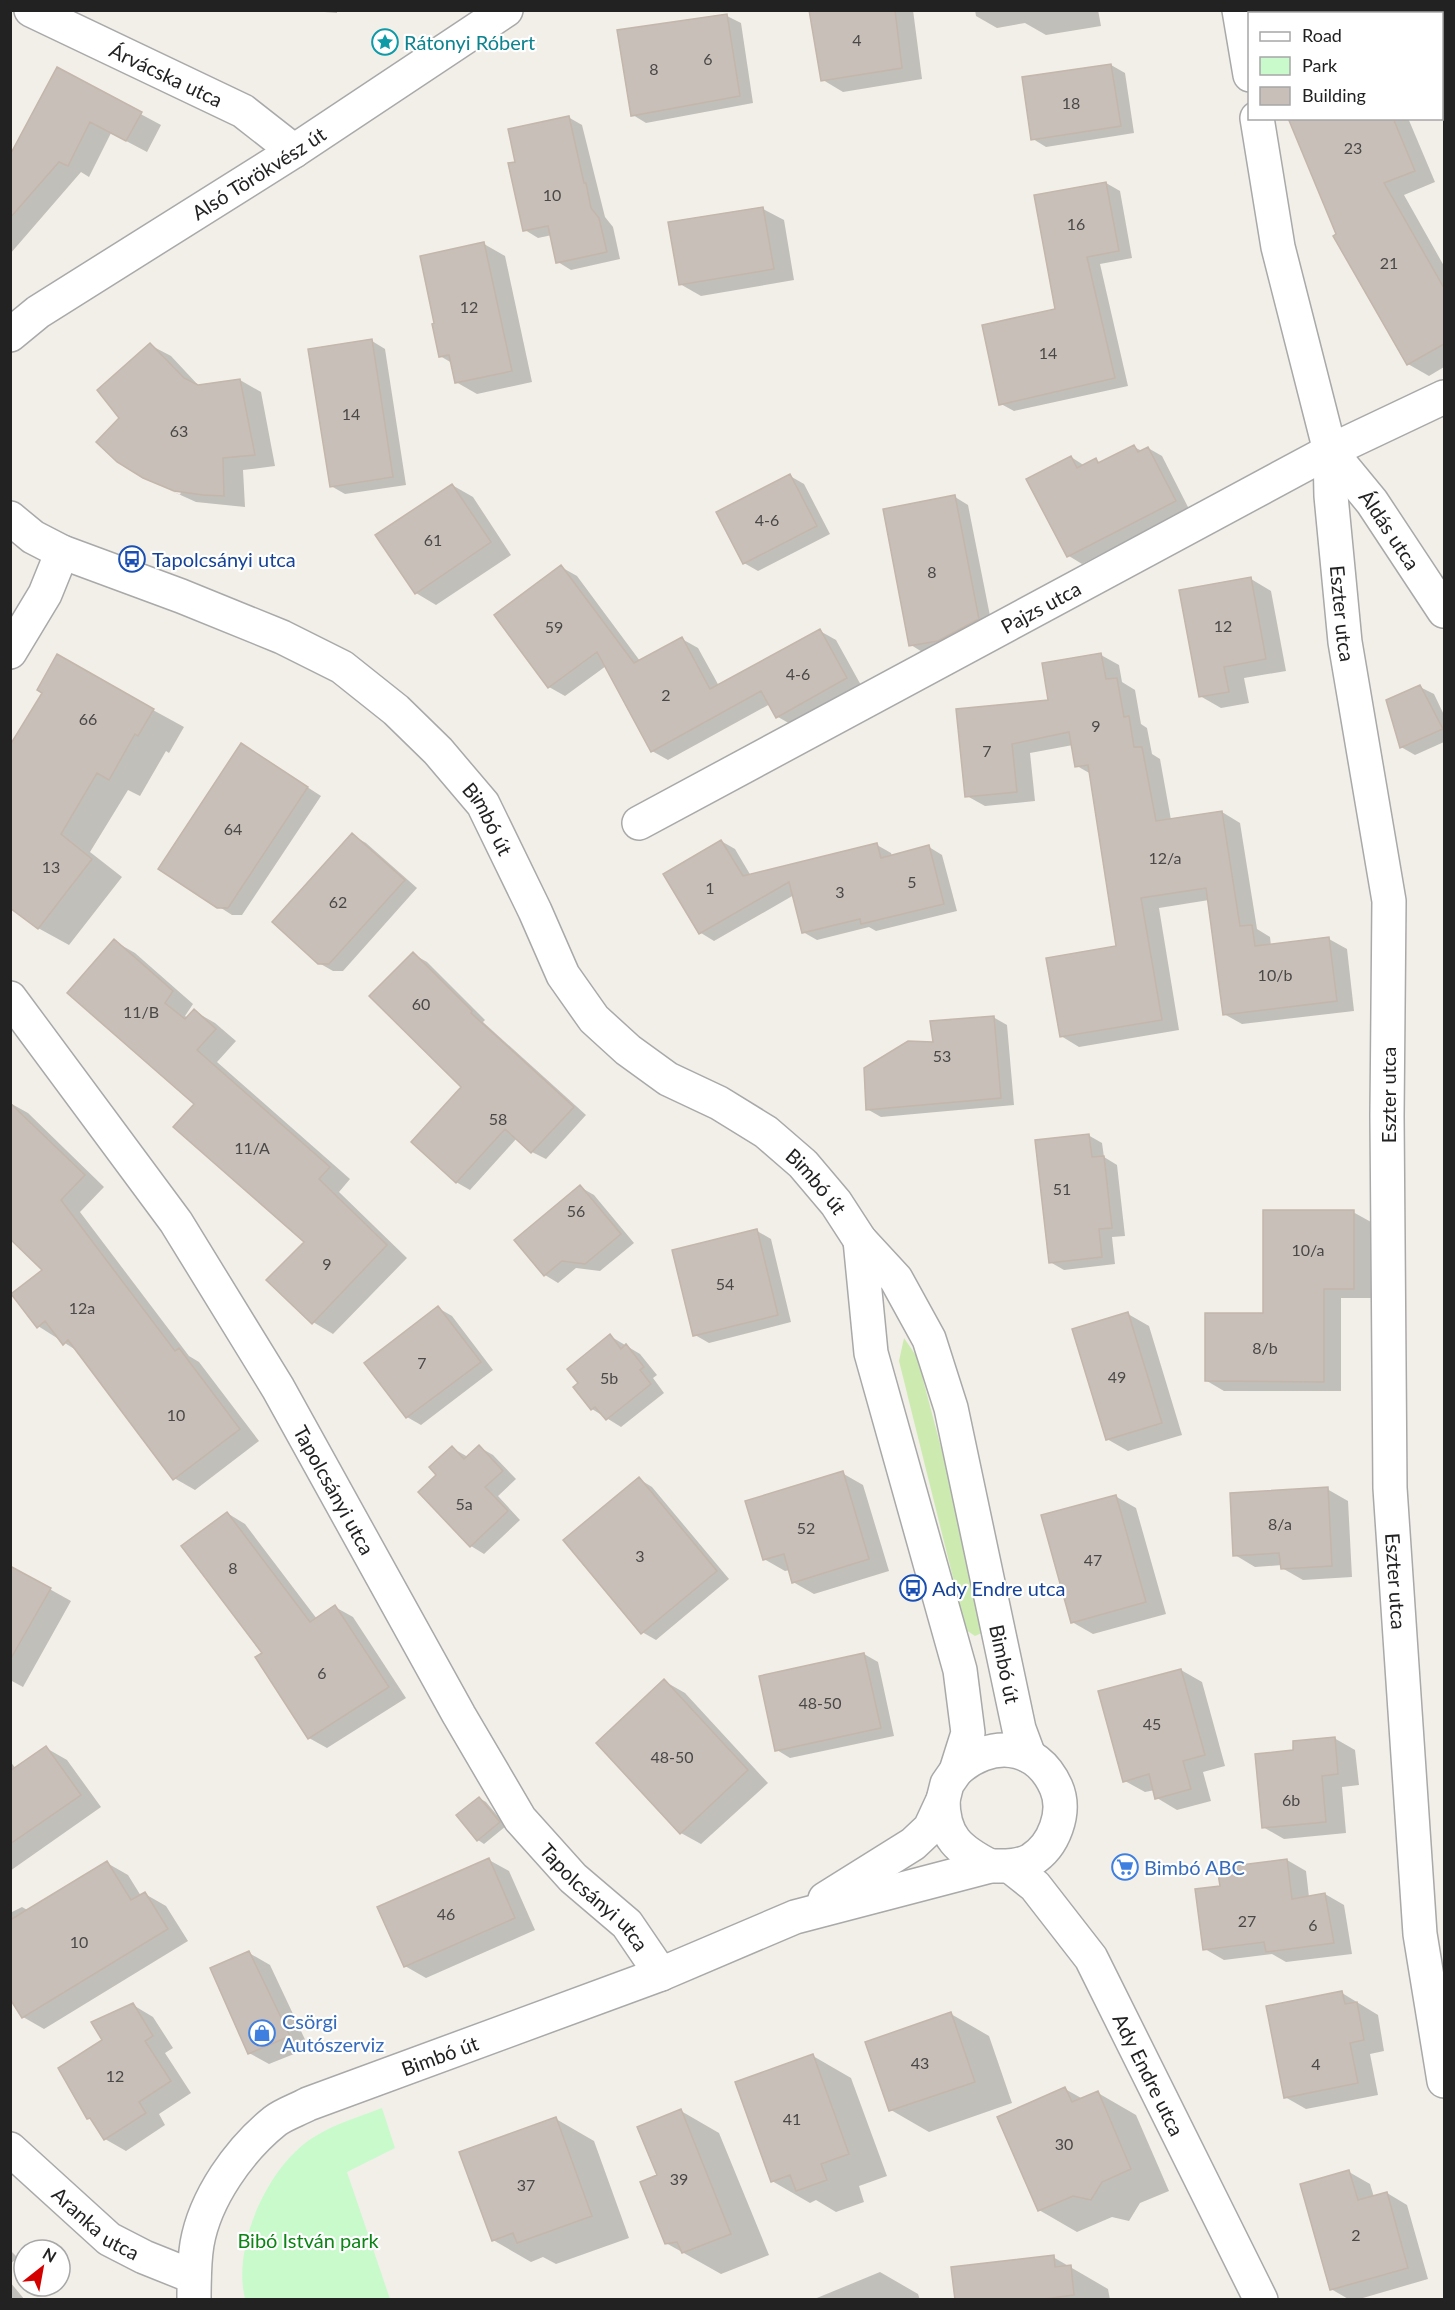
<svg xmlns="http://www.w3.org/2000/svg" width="1455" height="2310" font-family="Lato,sans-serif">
<rect width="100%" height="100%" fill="#f2efe9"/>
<path fill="#cdebb0" d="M904 1338 917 1357 987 1621 984 1632 975 1636 966 1630 899 1361Z"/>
<path fill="#c8facc" d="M382 2108 395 2148 347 2172 390 2299H245C232 2247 267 2166 314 2137 334 2124 359 2117 382 2108Z"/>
<path fill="#0003" d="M299 10H337V13Z
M811 10H913L922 79 843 92 823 80Z
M975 10H1098L1101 26 1046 35 1025 23 997 28 976 16Z
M1409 10H1444V32L1442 34V14H1411Z
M727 16 741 23 753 103 646 123 633 115Z
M1111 65 1125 73 1134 133 1046 147 1033 139Z
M57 69 161 125 147 152 111 133 89 177 81 172 10 254V158Z
M568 117 582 125 605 217 613 227 620 259 571 270 558 262 552 235 538 238 525 230 517 163Z
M1308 118H1408L1435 182 1404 195 1444 266V367L1429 376 1408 364 1338 234Z
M1106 183 1120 191 1132 258 1100 264 1128 386 1014 411 1001 404 1057 310Z
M763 209 784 220 794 280 701 296 680 284Z
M484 244 505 256 532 382 477 394 456 382 452 363 440 356Z
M372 341 385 349 406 485 345 494 331 486Z
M150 345 171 356 199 386 240 380 261 392 275 466 243 470 245 507 196 502 165 488 180 495 181 492 143 476 121 418Z
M1134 447 1142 451 1148 448 1162 456 1189 509 1082 564 1069 556 1071 457 1085 466 1096 460 1101 463Z
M790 476 804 484 830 534 758 571 744 563 718 513Z
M452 485 473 497 511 555 436 605 416 593Z
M955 497 968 505 992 626 924 653 911 645Z
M561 567 577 576 640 661 682 639 698 648 719 686 820 631 836 640 862 687 794 726 778 717 770 704 668 760 652 751 606 666 565 696 549 687Z
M1251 579 1271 591 1286 671 1244 678 1249 703 1221 708 1200 696Z
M1101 655 1119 665 1122 682 1135 690 1141 724 1147 728 1152 754 1160 759 1171 820 1222 812 1240 823 1257 929 1270 937 1271 946 1329 939 1347 949 1354 1011 1242 1024 1224 1014 1209 900 1159 908 1179 1030 1079 1047 1061 1036 1118 947 1091 774 1077 766 1073 745 1030 753 1035 801 985 806 967 796 958 710 1050 701Z
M1420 687 1434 694 1444 715V742L1415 755 1401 747Z
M153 710 184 727 169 753 166 751 140 796 128 790 90 852 122 877 69 945 38 928 10 851Z
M255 753 321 796 242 915H232L218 906Z
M352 835 366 843 417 888 343 971H333L319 963Z
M721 841 735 849 751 876 877 845 891 853 892 856 929 847 942 855 957 911 876 931 869 927 817 940 803 932 794 895 714 941 701 933 665 874Z
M114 941 135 953 193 1004 185 1016 188 1018 194 1011 215 1023 236 1041 217 1062 350 1179 339 1192 407 1258 333 1334 313 1322 306 1242 196 1104Z
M413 954 427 962 485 1020 483 1022 586 1115 546 1159 532 1152 517 1138 470 1190 456 1182 463 1087Z
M993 1017 1007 1025 1014 1105 881 1117 867 1109 934 1043Z
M10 1103 28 1113 104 1187 80 1212 189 1356 199 1362 259 1441 195 1490 174 1478 79 1352 38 1326 45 1271 10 1237Z
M1088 1135 1102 1143 1104 1157 1117 1165 1125 1236 1112 1237 1115 1264 1064 1270 1050 1262Z
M580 1187 594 1195 634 1243 600 1271 576 1268 558 1283 545 1275Z
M1353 1212 1371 1222V1298H1341V1391H1224L1207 1381Z
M757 1231 771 1239 791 1322 709 1343 695 1335Z
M438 1308 452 1316 493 1370 421 1425 407 1417 366 1363Z
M1128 1314 1149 1326 1182 1435 1128 1451 1107 1439Z
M610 1336 640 1354 657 1375 653 1378 664 1393 621 1427 592 1409Z
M479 1447 493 1455 516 1479 498 1496 520 1520 484 1554 471 1546 438 1475 452 1448 468 1457Z
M842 1473 863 1485 889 1571 814 1594 793 1582 790 1570 785 1571 764 1559Z
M639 1479 652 1487 729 1579 656 1640 642 1632Z
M1327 1489 1348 1501 1352 1577 1303 1580 1282 1568V1565L1255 1567 1235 1555Z
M1115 1496 1136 1508 1166 1614 1093 1634 1072 1622Z
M227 1513 245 1524 317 1619 335 1607 353 1617 406 1698 327 1748 309 1738 264 1653Z
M10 1567 71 1601 23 1687 10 1680Z
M864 1654 878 1662 894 1736 790 1758 777 1750Z
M1181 1670 1202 1682 1225 1766 1203 1772 1211 1801 1177 1810 1157 1798 1155 1790 1145 1792 1125 1781Z
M664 1681 685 1693 768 1783 701 1844 681 1833Z
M1334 1738 1355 1750 1359 1785 1342 1787 1346 1833 1284 1839 1263 1827 1295 1751Z
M46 1748 67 1760 101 1807 10 1871V1761L16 1769Z
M479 1798 486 1802 506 1826 484 1844 478 1840Z
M489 1860 509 1871 535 1930 426 1978 405 1966Z
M1287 1860 1306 1871 1309 1897 1325 1894 1344 1905 1352 1954 1286 1962 1272 1954 1224 1960 1205 1949 1221 1888Z
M107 1863 128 1875 141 1896 145 1894 166 1906 188 1941 44 2029 23 2017 10 1983V1913L22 1907 29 1911Z
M249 1953 270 1965 309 2048 269 2064 249 2053Z
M1342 1993 1378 2015 1384 2051 1370 2054 1378 2095 1306 2109 1285 2097Z
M133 2005 153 2017 173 2048 165 2053 191 2093 159 2114 165 2125 126 2151 105 2139 93 2121 89 2118 104 2041Z
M951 2014 989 2036 1012 2103 929 2132 891 2110Z
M813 2056 851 2078 887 2176 859 2186 864 2202 836 2212 816 2200 810 2203 772 2181Z
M1065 2089 1083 2099 1098 2093 1136 2115 1169 2191 1140 2203 1129 2221 1112 2217 1077 2232 1039 2210Z
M681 2111 719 2133 769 2255 721 2274 666 2243 659 2176Z
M556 2119 594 2141 629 2238 556 2264 543 2257 531 2262 493 2240Z
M1349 2172 1370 2184 1374 2197 1387 2193 1407 2205 1428 2279 1356 2300H1350L1331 2289Z
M10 2250 18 2258 10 2264Z
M1053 2257 1108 2289 1110 2300H956Z
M880 2272 918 2294 920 2300H812Z
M10 2282 25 2300H10Z"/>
<path fill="#c7bfb8" stroke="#c4b6ab" stroke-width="1.5" d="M809 10H895L902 68 821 81Z
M727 14 740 96 631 116 617 30Z
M1111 64 1121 126 1031 140 1022 77Z
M57 67 142 112 126 141 90 122 68 166 59 162 10 218V155Z
M569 116 584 183H586L591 208 599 218 607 252 556 263 548 226 523 231 508 163 515 162 508 129Z
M1288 118H1393L1415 171 1384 183 1444 288V344L1407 365 1333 236 1336 234Z
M1106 182 1119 251 1087 257 1115 378 999 405 982 325 1055 309 1034 195Z
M763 207 774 269 679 285 668 222Z
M484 242 512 371 455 383 449 355 439 357 432 324 434 323 420 256Z
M372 339 393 477 330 487 308 349Z
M150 343 184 378 198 385 240 379 255 455 223 458 224 496 203 495 174 491 143 478 117 462 96 442 119 418 97 390Z
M1134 445 1138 452 1148 447 1176 501 1067 557 1026 479 1071 456 1077 468 1096 458 1098 463Z
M790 474 817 526 743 564 716 512Z
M452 484 491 542 415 594 375 535Z
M955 495 979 619 938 641 909 646 883 509Z
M561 565 634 663 682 637 710 689 820 629 847 678 776 718 761 691 651 752 597 652 548 688 494 615Z
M1251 577 1266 659 1224 667 1229 692 1199 697 1179 590Z
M1101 653 1106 679 1117 678 1124 717 1129 716 1134 747H1142L1156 821 1222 811 1240 926 1252 925 1255 946 1329 937 1337 1001 1223 1015 1206 888 1141 898 1162 1020 1060 1037 1046 958 1116 946 1088 765 1075 767 1069 732 1012 744 1017 792 965 797 956 709 1048 700 1042 663Z
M57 654 154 709 138 736 135 734 109 780 97 773 61 834 92 859 38 929 10 908V745L42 693 37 690Z
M1420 685 1443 729 1400 748 1386 700Z
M241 743 308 787 228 908H217L158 869Z
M352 833 405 880 329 964H318L272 922Z
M721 840 743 876 877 843 881 858 929 845 944 904 861 924 860 919 802 933 789 882 699 934 663 874Z
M114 939 173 991 165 1003 185 1019 194 1009 216 1029 197 1050 330 1167 319 1179 387 1245 312 1324 266 1280 304 1242 173 1127 194 1104 67 993Z
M413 952 472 1011 471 1013 574 1107 531 1153 505 1129 456 1183 411 1142 461 1087 369 996Z
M994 1016 1001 1098 866 1110 864 1068 908 1041 933 1042 930 1021Z
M10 1103 85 1175 61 1200 175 1351 179 1348 240 1429 173 1480 68 1340 63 1345 45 1321 37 1328 11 1294 42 1270 10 1239Z
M1089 1134 1092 1157 1104 1156 1112 1228 1099 1229 1102 1257 1049 1263 1035 1140Z
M580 1185 621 1234 585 1264 562 1261 544 1276 514 1240Z
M1263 1210H1354V1289H1324V1382L1205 1381V1313H1263Z
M757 1229 778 1315 693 1336 672 1250Z
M438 1306 481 1362 406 1418 364 1363Z
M1128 1312 1162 1423 1106 1440 1072 1329Z
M610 1334 621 1349 626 1344 644 1367 640 1370 651 1384 606 1420 595 1407 591 1410 573 1387 578 1383 567 1369Z
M479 1445 503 1471 485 1487 508 1511 470 1547 418 1492 436 1475 429 1467 452 1446 464 1459Z
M843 1471 869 1559 792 1583 784 1554 763 1560 745 1501Z
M639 1477 717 1571 641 1634 563 1540Z
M1328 1487 1332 1566 1281 1569 1279 1553 1233 1556 1230 1493Z
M1116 1495 1146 1602 1071 1623 1041 1515Z
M227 1512 310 1622 335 1605 389 1687 308 1739 255 1657 262 1653 181 1546Z
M10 1566 51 1588 10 1660Z
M864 1653 881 1728 775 1751 759 1676Z
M1181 1669 1205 1755 1183 1761 1191 1789 1155 1799 1149 1774 1123 1782 1098 1691Z
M664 1679 748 1770 680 1834 596 1743Z
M1335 1737 1338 1774 1322 1776 1326 1822 1262 1828 1255 1754 1293 1750V1741Z
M46 1746 81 1795 10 1844V1771Z
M479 1797 500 1822 477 1841 456 1815Z
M489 1858 515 1918 404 1967 377 1907Z
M1287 1859 1292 1899 1325 1893 1334 1943 1266 1952 1264 1942 1203 1950 1195 1889 1220 1886 1217 1868Z
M107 1861 131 1900 145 1892 168 1929 22 2018 10 1999V1920Z
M249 1951 290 2036 248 2054 210 1968Z
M1342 1991 1345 2004 1357 2002 1364 2040 1350 2043 1358 2083 1284 2098 1266 2006Z
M133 2003 153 2036 145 2041 171 2081 139 2102 146 2113 104 2140 90 2118 87 2119 58 2068 102 2040 91 2022Z
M951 2012 975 2082 889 2111 865 2042Z
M813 2054 849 2154 821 2164 827 2180 796 2191 790 2175 771 2182 735 2082Z
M1065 2087 1072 2102 1098 2091 1131 2169 1102 2182 1091 2200 1073 2196 1038 2211 997 2117Z
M681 2109 731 2234 682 2253 677 2242 665 2244 640 2182 657 2175 637 2127Z
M556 2117 592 2216 517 2243 513 2233 492 2241 459 2152Z
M1349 2170 1358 2200 1387 2192 1408 2268 1330 2290 1300 2184Z
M1054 2255 1055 2267 1071 2265 1074 2295 1037 2300H955L951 2267Z"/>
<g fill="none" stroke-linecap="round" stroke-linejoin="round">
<g stroke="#a9a9a9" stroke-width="36">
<g id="minor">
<path id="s1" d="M31 10 243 111 294 151"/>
<path d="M1239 10 1250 75"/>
<path id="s2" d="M1257 118 1278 247 1330 451 1331 496 1345 642 1389 901 1387 1116 1390 1488 1420 1934 1444 2081"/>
<path id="s3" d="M10 335 38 312 294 151 506 10"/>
<path id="s4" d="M1330 451 1372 502 1444 611"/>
<path id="s5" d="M10 518 33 537 62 552 181 596 282 637 342 667 396 710 438 751 483 804 535 911 563 975 594 1019 628 1050 668 1079 719 1103 766 1132 803 1164 836 1203 860 1240 896 1279 929 1339 951 1408 1019 1729 1029 1756"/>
<path d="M10 652 45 594 62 552"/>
<path id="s6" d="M639 823 1330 451 1444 397"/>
<path id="s7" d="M10 998 176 1222 278 1388 459 1715 520 1819 573 1878 627 1924 661 1974"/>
<path d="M943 1800C943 1837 959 1850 990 1866"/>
<path id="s8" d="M1011 1867 1035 1886 1091 1958 1261 2300"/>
<path d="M825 1899 913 1844 930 1828 943 1800 947 1784 956 1771 968 1733 960 1670 871 1353 860 1240"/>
<path id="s9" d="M10 2149 109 2239 144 2257 194 2277"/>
<path id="s10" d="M194 2300C194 2281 194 2262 197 2244 205 2198 239 2150 275 2121 284 2114 297 2110 308 2104L661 1974 795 1917 990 1866C1004 1866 1018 1867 1031 1860 1054 1846 1067 1812 1056 1787 1036 1742 989 1740 956 1771"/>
</g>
</g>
<use href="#minor" stroke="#fff" stroke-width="33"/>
</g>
<defs>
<g id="sight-ring" transform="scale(1.35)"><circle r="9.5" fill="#fff" stroke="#0f9aa8" stroke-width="1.5"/><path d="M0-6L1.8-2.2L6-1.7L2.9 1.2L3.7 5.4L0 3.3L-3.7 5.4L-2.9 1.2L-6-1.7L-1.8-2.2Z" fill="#0f9aa8"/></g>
<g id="bus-ring" transform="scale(1.35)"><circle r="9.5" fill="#fff" stroke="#1a4fb4" stroke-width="1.5"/><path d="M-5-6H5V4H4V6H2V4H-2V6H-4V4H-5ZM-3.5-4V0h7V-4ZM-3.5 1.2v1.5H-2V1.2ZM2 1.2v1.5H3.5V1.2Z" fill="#1a4fb4"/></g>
<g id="supermarket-ring" transform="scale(1.35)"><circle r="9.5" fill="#fff" stroke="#3f7fe0" stroke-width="1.5"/><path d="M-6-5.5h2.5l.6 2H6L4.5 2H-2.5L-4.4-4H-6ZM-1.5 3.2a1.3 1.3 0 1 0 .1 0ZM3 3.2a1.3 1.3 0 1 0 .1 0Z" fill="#3f7fe0"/></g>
<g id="shop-ring" transform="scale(1.35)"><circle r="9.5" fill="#fff" stroke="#3f7fe0" stroke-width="1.5"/><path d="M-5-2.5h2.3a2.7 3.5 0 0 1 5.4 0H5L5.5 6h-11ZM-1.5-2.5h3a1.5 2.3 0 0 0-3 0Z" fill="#3f7fe0"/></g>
</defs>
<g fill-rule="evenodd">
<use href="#sight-ring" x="385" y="42"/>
<use href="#bus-ring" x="132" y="559"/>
<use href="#bus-ring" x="913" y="1588"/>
<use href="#supermarket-ring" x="1125" y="1867"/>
<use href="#shop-ring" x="262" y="2033"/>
</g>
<g text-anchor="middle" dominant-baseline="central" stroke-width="4.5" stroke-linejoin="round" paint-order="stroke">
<g font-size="16" fill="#4b4948">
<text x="857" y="39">4</text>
<text x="708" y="58">6</text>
<text x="654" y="68">8</text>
<text x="1071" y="102">18</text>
<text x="1353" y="147">23</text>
<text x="552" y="194">10</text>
<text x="1076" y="223">16</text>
<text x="1389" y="262">21</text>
<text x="469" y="306">12</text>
<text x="1048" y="352">14</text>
<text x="351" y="413">14</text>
<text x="179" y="430">63</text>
<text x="767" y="519">4-6</text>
<text x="433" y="539">61</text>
<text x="932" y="571">8</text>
<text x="1223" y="625">12</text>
<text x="554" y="626">59</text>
<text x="798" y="673">4-6</text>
<text x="666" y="694">2</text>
<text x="88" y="718">66</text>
<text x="1096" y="725">9</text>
<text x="987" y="750">7</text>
<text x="233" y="828">64</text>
<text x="1165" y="857">12/a</text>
<text x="51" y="866">13</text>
<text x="912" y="881">5</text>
<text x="710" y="887">1</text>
<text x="840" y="891">3</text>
<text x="338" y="901">62</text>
<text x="1275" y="974">10/b</text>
<text x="421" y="1003">60</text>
<text x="141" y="1011">11/B</text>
<text x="942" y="1055">53</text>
<text x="498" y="1118">58</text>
<text x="252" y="1147">11/A</text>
<text x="1062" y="1188">51</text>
<text x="576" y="1210">56</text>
<text x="1308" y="1249">10/a</text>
<text x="327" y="1263">9</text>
<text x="725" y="1283">54</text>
<text x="82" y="1307">12a</text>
<text x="1265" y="1347">8/b</text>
<text x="422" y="1362">7</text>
<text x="1117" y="1376">49</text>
<text x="609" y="1377">5b</text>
<text x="176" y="1414">10</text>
<text x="464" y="1503">5a</text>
<text x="1280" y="1523">8/a</text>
<text x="806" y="1527">52</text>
<text x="640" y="1555">3</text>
<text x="1093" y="1559">47</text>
<text x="233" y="1567">8</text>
<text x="322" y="1672">6</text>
<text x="820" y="1702">48-50</text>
<text x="1152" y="1723">45</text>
<text x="672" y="1756">48-50</text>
<text x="1291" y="1799">6b</text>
<text x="446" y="1913">46</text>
<text x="1247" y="1920">27</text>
<text x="1313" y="1924">6</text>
<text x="79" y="1941">10</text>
<text x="920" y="2062">43</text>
<text x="1316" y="2063">4</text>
<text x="115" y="2075">12</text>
<text x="792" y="2118">41</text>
<text x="1064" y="2143">30</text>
<text x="679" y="2178">39</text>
<text x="526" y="2184">37</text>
<text x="1356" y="2234">2</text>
</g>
<g font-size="20" fill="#0d838f" stroke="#fff" text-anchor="start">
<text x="404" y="42">Rátonyi Róbert</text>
</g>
<g font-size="20" fill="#222" stroke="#fff">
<text stroke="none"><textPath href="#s1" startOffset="150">Árvácska utca</textPath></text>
<text stroke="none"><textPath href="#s3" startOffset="297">Alsó Törökvész út</textPath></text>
<text stroke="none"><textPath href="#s4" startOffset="99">Áldás utca</textPath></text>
<text stroke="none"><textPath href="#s6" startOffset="456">Pajzs utca</textPath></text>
<text stroke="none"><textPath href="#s2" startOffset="504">Eszter utca</textPath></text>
<text stroke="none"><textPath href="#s5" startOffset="578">Bimbó út</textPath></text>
<text transform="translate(1388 1095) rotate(-90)">Eszter utca</text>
<text stroke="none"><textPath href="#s5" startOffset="1083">Bimbó út</textPath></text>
<text stroke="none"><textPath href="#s7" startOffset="590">Tapolcsányi utca</textPath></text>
<text stroke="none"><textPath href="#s2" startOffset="1476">Eszter utca</textPath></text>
<text stroke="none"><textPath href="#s5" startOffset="1612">Bimbó út</textPath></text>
<text stroke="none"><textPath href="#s7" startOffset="1076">Tapolcsányi utca</textPath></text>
<text stroke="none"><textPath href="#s10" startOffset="382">Bimbó út</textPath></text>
<text stroke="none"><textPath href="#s8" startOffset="252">Ady Endre utca</textPath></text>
<text stroke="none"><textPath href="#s9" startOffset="114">Aranka utca</textPath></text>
</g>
<g font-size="20" fill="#164399" stroke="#fff" text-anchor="start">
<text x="152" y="559">Tapolcsányi utca</text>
<text x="932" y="1588">Ady Endre utca</text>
</g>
<g font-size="20" fill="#366cbe" stroke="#fff" text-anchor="start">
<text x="1144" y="1867">Bimbó ABC</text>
<text x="282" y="2021">Csörgi<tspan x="282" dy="23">Autószerviz</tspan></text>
</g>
<g font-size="20" fill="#0c8416" stroke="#fff">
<text x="308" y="2240">Bibó István park</text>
</g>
</g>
<rect width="1455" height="2310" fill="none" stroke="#222222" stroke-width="24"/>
<rect x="1248" y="12" width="195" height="108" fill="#ffffff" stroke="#a7a7a7" stroke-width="1.5"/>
<rect x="1260" y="32" width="30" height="9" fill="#ffffff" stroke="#a7a7a7" stroke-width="1.5"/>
<text x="1302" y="42" font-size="18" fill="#222222">Road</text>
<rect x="1260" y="57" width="30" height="18" fill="#c8facc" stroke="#a7a7a7" stroke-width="1.5"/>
<text x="1302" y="72" font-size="18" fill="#222222">Park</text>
<rect x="1260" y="87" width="30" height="18" fill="#c7bfb8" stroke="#a7a7a7" stroke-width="1.5"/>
<text x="1302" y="102" font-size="18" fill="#222222">Building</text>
<g transform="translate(42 2268) rotate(31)"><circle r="28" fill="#ffffff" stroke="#a7a7a7" stroke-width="1.5"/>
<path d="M0-4.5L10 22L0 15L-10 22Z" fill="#d40000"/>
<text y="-9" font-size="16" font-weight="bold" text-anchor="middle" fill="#222222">N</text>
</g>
</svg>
